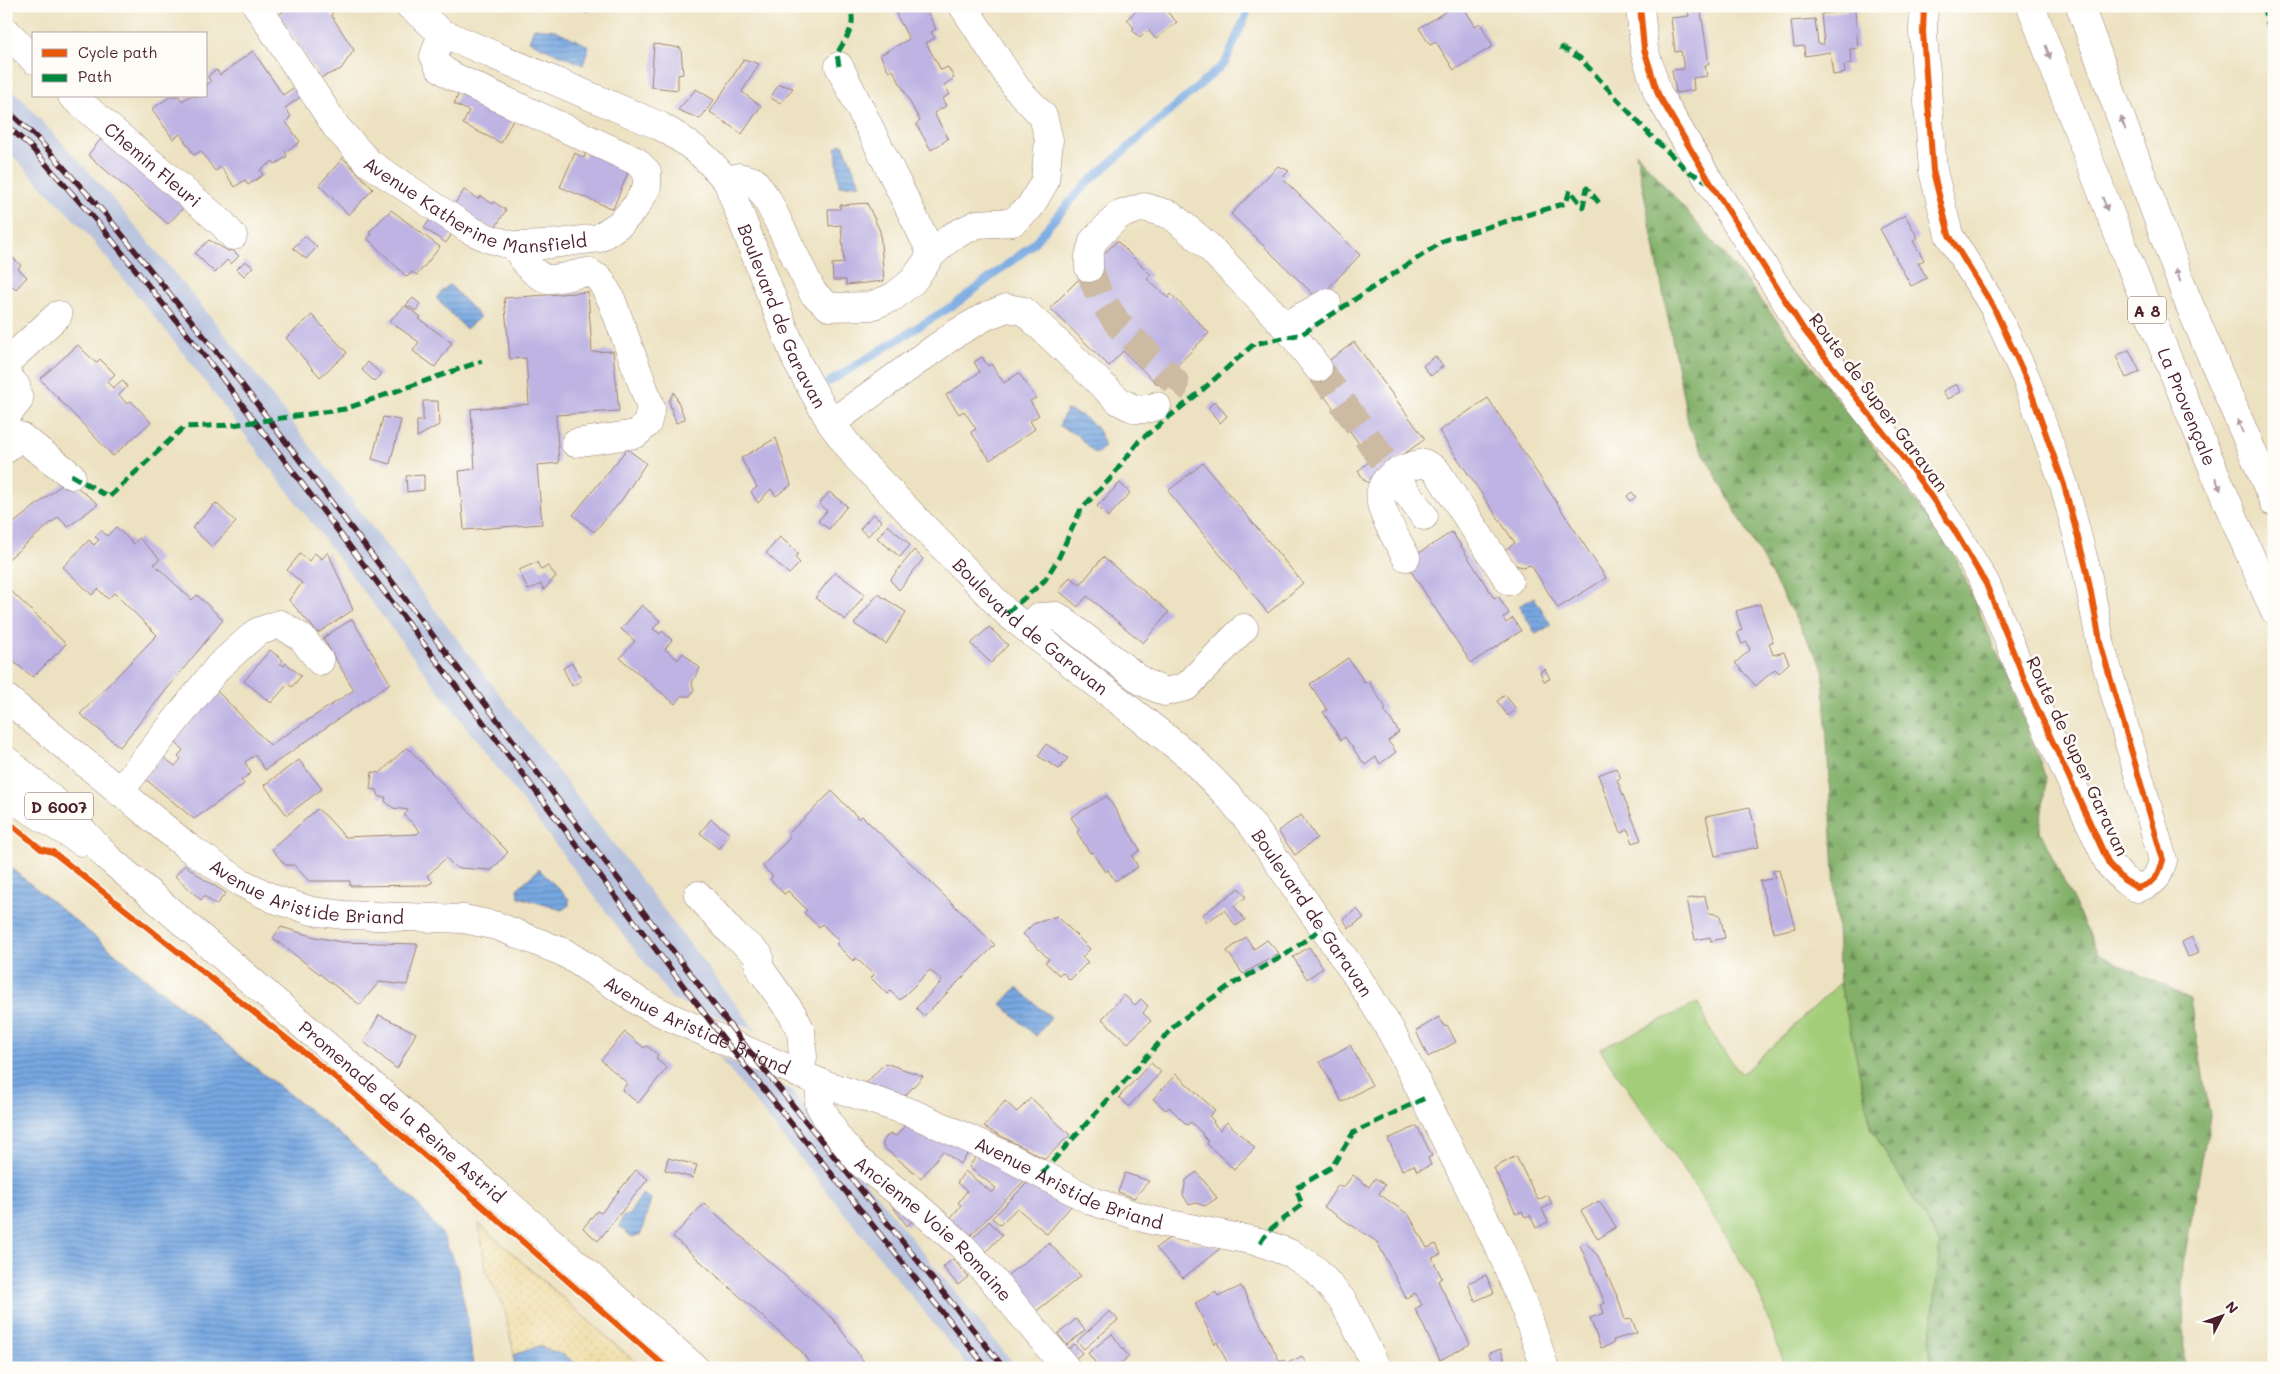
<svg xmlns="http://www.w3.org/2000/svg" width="2280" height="1374" font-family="Mali,sans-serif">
<defs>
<pattern id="forest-firs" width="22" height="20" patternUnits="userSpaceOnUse" patternTransform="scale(1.25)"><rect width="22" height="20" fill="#82b069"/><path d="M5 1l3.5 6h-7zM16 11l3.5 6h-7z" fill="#6c8f57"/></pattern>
<pattern id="sand-dots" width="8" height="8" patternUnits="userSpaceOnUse" patternTransform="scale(1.25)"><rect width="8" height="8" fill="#eeda9e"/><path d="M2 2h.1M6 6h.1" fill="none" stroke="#cebb88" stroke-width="1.8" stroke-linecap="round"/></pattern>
<pattern id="water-rules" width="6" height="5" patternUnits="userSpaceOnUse" patternTransform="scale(1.25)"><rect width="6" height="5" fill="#76a7e1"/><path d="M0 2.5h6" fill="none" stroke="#6387b7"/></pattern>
</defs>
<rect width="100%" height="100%" fill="#fdfcf7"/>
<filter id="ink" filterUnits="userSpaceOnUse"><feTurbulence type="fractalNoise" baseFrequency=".02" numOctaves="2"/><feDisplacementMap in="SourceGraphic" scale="10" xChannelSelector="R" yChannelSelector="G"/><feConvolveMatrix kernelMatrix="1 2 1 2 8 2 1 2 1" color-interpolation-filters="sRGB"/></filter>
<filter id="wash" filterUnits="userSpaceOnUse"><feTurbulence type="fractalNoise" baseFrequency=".0096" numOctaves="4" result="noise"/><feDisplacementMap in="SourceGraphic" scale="20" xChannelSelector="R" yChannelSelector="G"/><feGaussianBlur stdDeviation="1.12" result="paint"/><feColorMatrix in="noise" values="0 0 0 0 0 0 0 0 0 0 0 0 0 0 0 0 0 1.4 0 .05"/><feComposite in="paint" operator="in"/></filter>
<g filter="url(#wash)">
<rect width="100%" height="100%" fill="#ece1c0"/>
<path fill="#bac4de" d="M6 82 106 191 225 334 756 1031 672 999 184 354 84 230 6 149Z
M717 1055 791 1090 1017 1368H969Z"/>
<path fill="#a3cd79" stroke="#767652" d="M1840 983 1872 1130 1940 1244 1928 1368H1786L1756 1286 1696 1188 1600 1049 1698 1003 1717 1043 1742 1074Z"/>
<path fill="url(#forest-firs)" stroke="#66684a" d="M1636 152 1748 283 1953 551 2012 688 2046 778 2040 831 2098 953 2190 999 2210 1116 2183 1265 2184 1368H1928L1940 1244 1872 1130 1840 983 1823 668 1689 427Z"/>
<path fill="url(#sand-dots)" stroke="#9c7c64" d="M479 1224 642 1368H583L565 1356 539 1346 514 1355 504 1307 486 1272Z"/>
<path fill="url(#water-rules)" stroke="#606386" d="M534 28 555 30 589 46 583 65 529 41Z
M840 144H843L860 184 839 186 836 148Z
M449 284 480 317 466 329 436 298Z
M1066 410C1084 414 1104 428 1103 448L1098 453 1093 452 1077 435 1059 426Z
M1534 597 1551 625 1536 634 1519 606Z
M6 864 248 1062 348 1141 414 1200 442 1234 457 1268 468 1322 473 1368H6Z
M539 869 569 899V905L562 910 519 897 518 888Z
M1017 987 1051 1018 1036 1036 1001 1004Z
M642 1194 651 1199 641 1234 632 1237 619 1226 623 1216H628Z
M539 1346 565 1356 583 1368H514V1355Z"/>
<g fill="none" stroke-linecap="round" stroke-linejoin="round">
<path stroke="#76a7e1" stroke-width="8" d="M829 382 957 303 1030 247 1084 186 1225 63 1250 6"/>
</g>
<g id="blocks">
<path fill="#beb3e3" d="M279 6H337L331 15 354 50 341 69 320 78 279 15 283 12Z
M579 6H593L588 13Z
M892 6H924L936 29 931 32 935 38 926 43 941 70 948 67 954 78 944 85 950 94 942 99 946 106 934 113 948 139 931 150 916 124 920 121 893 70 889 72 880 55 909 39Z
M1142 6H1175L1168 13 1177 22 1156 39 1148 30 1140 38 1132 30 1134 28 1127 19Z
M1455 6H1463L1475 26 1480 23 1493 46 1454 70 1436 42 1430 45 1419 28Z
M1687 6H1700L1709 64 1705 65 1707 76 1693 78 1694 90 1676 93 1672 70 1684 69 1681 51 1675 52 1671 18 1689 16Z
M1855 10 1858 48 1850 49 1851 64 1844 65 1845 73 1833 75 1830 52 1805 56 1804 46 1794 47 1791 21 1815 19 1818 44H1824L1821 14Z
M654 44 681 48 683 74 678 75V90L651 87Z
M253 51 283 95 299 84 306 93 285 108 291 116 286 122 300 142 285 152 287 155 285 158 275 164 273 161 260 170 263 175 248 185 245 180 235 187 221 167 215 171 201 151 194 155 180 134 173 139 152 109 171 96H179L182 101 190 96H206V85L211 82 208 77 211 73 217 70 220 75Z
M744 59 759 64 742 92 761 106 742 134 710 112Z
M779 84 793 88 781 103 770 98Z
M461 89 515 115 501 143 463 124 469 111 454 104Z
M696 89 714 100 700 119 678 110Z
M105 134 186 205 168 224 88 155Z
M586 152 631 165 613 209 560 187 575 153 584 158Z
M343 158 373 189 349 215 319 185Z
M1278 166 1289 171 1282 178 1360 255 1318 299 1231 214Z
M464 190 478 199 480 196 493 204 494 202 506 210 494 230 452 208Z
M867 203 880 231 884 281 846 285V280H833L832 264 844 263 841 225 829 226 828 209H840V205Z
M391 210 440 247 417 275 412 272 407 277 367 238 372 235 369 232Z
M434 214 455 229 446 243 424 228Z
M1905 215 1918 238 1913 241 1924 260 1918 263 1927 278 1911 286 1880 229Z
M305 236 317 247 306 259 293 248Z
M209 240 228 251 232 250 239 256 231 264 227 260 215 273 195 253Z
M1117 241 1151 275 1147 279 1168 298 1171 294 1209 333 1158 385 1123 351 1109 366 1050 308Z
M6 252 21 265 18 269 27 277 16 289 13 286 7 293 10 296 6 300Z
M245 261 253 267 244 276 237 269Z
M588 292 592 352 613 351 619 411 556 415 559 463 537 465 542 524 464 530 459 471 475 469 471 409 529 404 526 358 510 359 504 298Z
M413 298 420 304 416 311 406 305Z
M405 306 421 317 419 319 452 343 435 367 413 351 419 342 389 321Z
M312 315 347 353 320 377 286 338Z
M1354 342 1425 439 1382 470 1372 484 1365 481 1358 471 1371 460 1309 375Z
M78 345 96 363 100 359 115 374 107 382 113 388 121 381H123L127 387 119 395 127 404 131 401 151 422 113 456 40 379Z
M2129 350 2140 372 2126 378 2116 356Z
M1435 356 1443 366 1431 376 1423 366Z
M982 357 988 366 991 364 1004 383 1019 373 1036 398 1030 401 1039 415 1030 421 1035 429 990 460 971 432 976 429 964 411 959 414 946 395 980 372 974 362Z
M368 362 381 374 374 381 362 370Z
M1956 384 1961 392 1948 399 1943 391Z
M674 392 685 419 676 423 669 401Z
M1488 398 1606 578 1558 608 1531 565 1523 567 1514 565 1503 551 1515 543 1439 431Z
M423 401H438L439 425 417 437V421H423Z
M1215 401 1227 416 1220 423 1208 408Z
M383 417 401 420 390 464 372 459Z
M776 438 791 485 776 496 771 489 758 503 751 492 757 487 741 458Z
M627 449 646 463 621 501 594 532 573 515Z
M1203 463 1303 583 1268 613 1168 491Z
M424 475V490L407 492 406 476Z
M68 480 98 504 68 527 58 517 6 561V529Z
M1120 483 1130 493 1108 517 1097 506Z
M829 492 847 506 829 529 818 521 827 511 819 504Z
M1632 492 1636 497 1630 501 1627 496Z
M216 503 236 522 212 547 192 528Z
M873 514 882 521 868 536 860 529Z
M888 525 910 545 900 557 877 538Z
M116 527 134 544 139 538 160 559 154 564 192 600 197 595 223 620 120 747 80 714 157 635 114 593 108 599 98 589 92 595 63 567 89 540 94 545 99 540 95 537 101 530 107 536Z
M1452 532 1494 598 1498 596 1509 613 1503 618 1506 623 1513 618 1521 631 1471 663 1405 562Z
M780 537 798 553 795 558 800 563 789 574 766 553Z
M914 550 923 559 899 590 890 580Z
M328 552 353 610 318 633 289 600 302 583 287 570 300 554 309 561 315 553 322 559Z
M1103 557 1169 612 1143 643 1087 596 1078 607 1059 591 1070 577 1080 585Z
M537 562 541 570 548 566 556 576 544 590 541 584 528 590 519 570Z
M835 572 865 594 846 620 815 598Z
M11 591 66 644 33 677 6 656V596Z
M878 594 906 612 886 644 854 624Z
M1760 604 1773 642 1769 643 1773 655 1784 652 1789 663 1779 673 1775 669 1756 686 1735 663 1750 650 1747 642 1742 644 1737 632 1742 630 1736 611Z
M642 605 660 621 653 629 660 634 662 631 672 640 665 649 678 660 683 653 700 668 692 683 694 690 690 696H681L675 704 620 658 635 641 621 629Z
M352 619 390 683 265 770 255 755 245 762 251 773 241 780 244 784 194 819 144 778 162 756 175 766 181 759 178 756 183 750 174 741 216 690 270 745 354 690 323 638Z
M989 627 1008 645 991 663 971 644Z
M270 650 283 660 280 663 284 666 286 663 301 676 292 687 288 684 271 703 244 681Z
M1348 658 1365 683 1368 681 1386 708 1384 710 1399 732 1388 741 1396 752 1380 764 1376 757 1365 765 1345 737 1341 740 1323 712 1327 710 1310 684Z
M572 663 582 680 572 686 563 668Z
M1545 669 1550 679 1544 681 1540 672Z
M1505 695 1516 709 1508 716 1497 701Z
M1046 744 1068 758 1059 769 1038 756Z
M407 747 508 852 492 870 456 868 446 858 427 876 433 882 427 885 350 886V881H309L294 865H285L272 849 317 809 327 817 345 837 417 834 420 831 404 815 409 810 393 808 385 801 386 797H379L377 790 370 789 372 772 380 773Z
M299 760 322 789 287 815 264 785Z
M1616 768 1621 778 1617 780 1641 840 1633 843 1628 830 1621 833 1598 775Z
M832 791 859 819 862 816 995 945 924 1016 916 1008 942 981 930 970 900 1000 890 991 887 994 871 978 874 975 856 958 853 961 836 944 839 941 822 924 819 927 804 913 807 910 788 891 784 894 770 879 773 876 762 866 790 838 787 835Z
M1107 796 1140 850 1132 856 1138 867 1115 881 1108 870 1105 872 1092 852 1090 853 1077 832 1079 830 1071 817Z
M1750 807 1759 847 1715 856 1706 816Z
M1301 815 1317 838 1295 855 1278 831Z
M711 819 730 834 719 849 700 833Z
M185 865 205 880 226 893 216 905 204 896 201 900 175 876Z
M1779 870 1795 928 1774 933 1760 881 1775 878 1773 871Z
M1239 888 1246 897 1234 906 1245 920 1236 926 1224 910 1207 922 1202 915Z
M1705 896 1709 913 1720 915 1725 938 1711 941 1710 937 1695 940 1687 899Z
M1357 909 1364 918 1349 928 1343 919Z
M1057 916 1090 949 1082 957 1088 962 1070 980 1062 972 1059 975 1045 962 1049 959 1023 934 1033 924Z
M281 927 315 937 341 942 418 944 407 985 379 982 360 1005 273 938Z
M1246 937 1254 949 1267 940 1279 953 1243 974 1227 951Z
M2192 937 2199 953 2188 957 2182 942Z
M1309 947 1323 968 1307 979 1293 957Z
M1124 995 1135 1005 1141 999 1148 1006 1143 1013 1151 1021 1128 1043 1102 1019Z
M379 1015 416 1033 397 1069 364 1042Z
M1439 1017 1444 1026 1447 1025 1456 1042 1428 1057 1416 1031Z
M625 1032 644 1048 647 1046 658 1055 656 1059 667 1068 638 1103 622 1090 627 1083 601 1060Z
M1350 1045 1372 1085 1342 1102 1320 1062Z
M885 1063 923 1076 905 1096 866 1083Z
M1151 1063 1161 1072 1129 1106 1119 1097Z
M1176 1074 1215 1110 1209 1116 1214 1121 1213 1123 1220 1130 1227 1122 1255 1148 1234 1169 1207 1144 1208 1141 1202 1135 1203 1134 1191 1122 1187 1125 1169 1107 1166 1110 1153 1099Z
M1031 1098 1070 1135 1045 1159 984 1127 1005 1101 1017 1112Z
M907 1123 971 1150 960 1164 943 1151 921 1178 883 1147V1142L887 1136 891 1134 896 1136Z
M1417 1126 1432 1156 1428 1158 1431 1165 1417 1171 1414 1165 1402 1170 1388 1139Z
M978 1154 1027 1178 966 1240 946 1224 961 1205 958 1203 967 1191 957 1183 965 1171 992 1193 996 1188 969 1167Z
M1516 1156 1538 1200 1548 1195 1552 1204 1542 1209 1548 1222 1536 1228 1530 1215 1525 1217 1522 1211 1516 1214 1494 1168Z
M668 1158 697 1165 693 1178 665 1170Z
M636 1170 648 1179 598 1241 583 1228 597 1211 601 1213Z
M1197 1172 1217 1198 1205 1206 1196 1203 1189 1205 1183 1195 1186 1180Z
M1125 1173 1149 1181 1134 1198 1118 1192Z
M1353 1175 1369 1187 1375 1178 1385 1185 1379 1194 1409 1215 1427 1248 1436 1244 1441 1254 1432 1258 1442 1278 1438 1281 1470 1344 1440 1360 1415 1309 1422 1305 1415 1293 1406 1298 1377 1242 1324 1207 1338 1185 1343 1188Z
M1030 1180 1058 1199 1072 1205 1047 1234 1017 1208 1000 1225 992 1218Z
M889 1201 919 1215 907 1226Z
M1599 1201 1616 1227 1598 1239 1581 1211Z
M704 1203 833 1319 868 1367 813 1368 801 1351 673 1237Z
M989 1221 1002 1235 981 1257 969 1242Z
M1169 1238 1189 1242 1222 1247 1183 1278 1156 1248Z
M1049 1243 1081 1276 1030 1316 1000 1281Z
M1586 1243 1598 1256 1618 1298 1625 1320 1632 1319 1637 1333 1613 1340 1614 1343 1601 1348 1590 1318 1604 1313 1601 1305 1605 1303 1580 1245Z
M953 1259 968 1277 958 1285 943 1267Z
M1486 1275 1494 1293 1475 1301 1468 1283Z
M1241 1286 1280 1362 1284 1360 1286 1364 1302 1356 1308 1368H1230L1217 1342 1215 1344 1195 1303 1216 1292 1218 1297Z
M1110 1311 1118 1320 1084 1349 1077 1341Z
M1076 1319 1085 1330 1067 1345 1058 1334Z
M1112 1334 1129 1357 1114 1368H1099L1088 1353Z
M1074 1344 1082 1353 1073 1361 1064 1353Z
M1501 1349 1507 1368H1493L1489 1353Z"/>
</g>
</g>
<g filter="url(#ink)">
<use href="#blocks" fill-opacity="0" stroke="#9b8076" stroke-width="1"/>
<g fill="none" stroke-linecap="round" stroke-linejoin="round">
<path stroke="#ccbaa2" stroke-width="28" stroke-dasharray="28 14" stroke-linecap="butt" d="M1089 268 1100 297 1118 324 1175 382 1174 388 1157 406
M1318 368 1393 474"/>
<g stroke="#9b8076" stroke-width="29">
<g id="minor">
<path id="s1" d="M257 6 337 128 369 163 470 230 490 239 515 246 543 245 599 238 621 223 637 205 647 187V172L636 161 452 76 439 67 434 56 442 33"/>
<path id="s2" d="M410 6 442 33 660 126C691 144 704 154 727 181L797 362 831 423 858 459 1007 613 1189 756 1230 798 1255 829 1358 978 1391 1031 1501 1251 1526 1311 1545 1368"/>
<path d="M1640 6 1644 49 1658 94 1710 182 1804 330 1911 468 1953 528 1986 584 2027 686 2109 864 2124 880 2137 888C2155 883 2158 878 2163 860L2101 646 2087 572 2064 485 2026 378 1993 306 1949 235 1933 171 1923 32 1924 6"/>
<path d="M6 31 34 60"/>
<path d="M839 66 932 254"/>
<path id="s3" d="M72 96 222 223 233 236"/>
<path d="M727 181 739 177 754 181 767 199 813 293 829 307 871 306 893 297 913 281 932 254 951 237 977 224 1013 222 1030 207 1045 181 1049 140 1043 116 1017 89 963 6"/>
<path d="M515 246C522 258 533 276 548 279 557 280 579 273 588 272L600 279 612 301 651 408 647 424 636 434 575 443"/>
<path d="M1089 268V256L1093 241 1119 215 1144 207 1171 215 1208 246 1270 310 1293 335 1318 368"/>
<path d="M1285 326 1327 303"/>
<path d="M6 363 58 315"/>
<path d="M6 374 16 386 19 400 6 416"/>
<path d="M831 423 955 334 986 316 1007 308 1024 311 1119 401C1135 410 1139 412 1157 406"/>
<path d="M6 449 20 436 71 475"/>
<path d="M1393 474 1424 516"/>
<path d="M1406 557C1384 514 1354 477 1424 463L1436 470 1509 581"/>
<path d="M1027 629 1039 617 1057 616 1143 682 1165 692 1186 687 1244 628"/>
<path d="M119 792 219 666 257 632 280 624 302 638 320 661"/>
<path d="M698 895 733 934 759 955V967L793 1015 801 1031 803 1057 799 1074"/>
<path id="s4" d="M821 1083 819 1104 837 1137 856 1159 921 1210 962 1246 999 1287 1066 1368"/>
</g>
</g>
<g stroke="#9b8076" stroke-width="29">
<g id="major">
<path id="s5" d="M6 698 189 848 240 882 274 899 312 911 344 915 464 919 497 926 565 953 640 1002 670 1017 821 1083 912 1113 1005 1155 1092 1201 1150 1220 1260 1242 1292 1254 1316 1270 1343 1301 1377 1368"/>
<path id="s6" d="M6 760 58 804 107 857 391 1101 695 1368"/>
<path d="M6 795 82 842"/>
</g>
</g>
<g stroke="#9b8076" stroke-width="29">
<g id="highway">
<path id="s7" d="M2031 6C2107 210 2186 411 2274 610"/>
<path d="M2080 6 2187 299 2274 502"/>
</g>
</g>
<use href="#minor" stroke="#fff" stroke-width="28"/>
<use href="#major" stroke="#fff" stroke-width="28"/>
<use href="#highway" stroke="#fff" stroke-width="28"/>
<g stroke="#4a1f2b" stroke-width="5.5">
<path id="rail" d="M6 109 39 140 107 216 231 370 750 1052 1004 1368
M6 125 30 146 100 225 222 378 726 1042 987 1368"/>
</g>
<use href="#rail" stroke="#fdfcf7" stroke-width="4" stroke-dasharray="11" stroke-linecap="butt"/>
<path stroke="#00873e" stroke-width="5" stroke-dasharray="10 5" stroke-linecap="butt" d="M2263 6 2271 35 2274 54
M1560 47 1580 58 1650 135 1688 171 1708 182
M839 66 837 54C846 37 858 26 849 6
M71 475 109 497 184 427 232 425 345 409 482 361
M1007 613 1045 580 1059 557 1081 509 1110 479 1139 441 1200 392 1254 344 1302 334 1445 240 1566 203 1570 190 1583 207 1587 188 1600 204
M1042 1173 1176 1024 1229 986 1285 955 1322 928
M1260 1242 1272 1228 1302 1205 1296 1188 1332 1167 1353 1133 1425 1098"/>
<g stroke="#fdfcf7" stroke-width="9">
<path id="cycleway" d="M1640 6 1644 49 1658 94 1710 182 1804 330 1911 468 1953 528 1986 584 2027 686 2109 864 2124 880 2137 888C2155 883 2158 878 2163 860L2101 646 2087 572 2064 485 2026 378 1993 306 1949 235 1933 171 1923 32 1924 6
M6 820 41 849 53 852 336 1078 667 1368"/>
</g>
<use href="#cycleway" stroke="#e8590c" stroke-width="6"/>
</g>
<defs><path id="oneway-solid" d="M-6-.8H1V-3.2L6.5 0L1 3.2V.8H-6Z" transform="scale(1.25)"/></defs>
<g fill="#ae9aa0">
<use href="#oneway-solid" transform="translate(2048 52) rotate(70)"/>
<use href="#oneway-solid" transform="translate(2123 123) rotate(-110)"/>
<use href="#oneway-solid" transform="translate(2105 204) rotate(70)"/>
<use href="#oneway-solid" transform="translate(2178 275) rotate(-110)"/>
<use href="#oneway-solid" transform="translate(2240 426) rotate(-113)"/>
<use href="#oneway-solid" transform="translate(2218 484) rotate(67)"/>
</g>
</g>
<g text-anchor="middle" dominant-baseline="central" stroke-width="5" stroke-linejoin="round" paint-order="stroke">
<g fill="#fdfcf7" stroke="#806168" stroke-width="1">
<rect x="2128" y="296.5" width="38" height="27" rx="4"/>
<rect x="25" y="792.5" width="68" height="27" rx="4"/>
</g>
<g font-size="16" font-weight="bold" fill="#4a1f2b">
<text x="2147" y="310">A 8</text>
<text x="59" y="806">D 6007</text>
</g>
<g font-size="18" fill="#4a1f2b" stroke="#fdfcf7">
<text stroke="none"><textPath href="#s3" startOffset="106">Chemin Fleuri</textPath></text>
<text stroke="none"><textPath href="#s1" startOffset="312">Avenue Katherine Mansfield</textPath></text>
<text stroke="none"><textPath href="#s2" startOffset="512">Boulevard de Garavan</textPath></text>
<text transform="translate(1879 402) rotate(53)">Route de Super Garavan</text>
<text stroke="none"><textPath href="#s7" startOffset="430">La Provençale</textPath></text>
<text stroke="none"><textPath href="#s2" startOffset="916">Boulevard de Garavan</textPath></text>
<text transform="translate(2078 756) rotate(65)">Route de Super Garavan</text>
<text stroke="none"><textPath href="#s5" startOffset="366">Avenue Aristide Briand</textPath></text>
<text stroke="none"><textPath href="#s2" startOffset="1321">Boulevard de Garavan</textPath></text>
<text stroke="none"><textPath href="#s5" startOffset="786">Avenue Aristide Briand</textPath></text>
<text stroke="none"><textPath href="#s6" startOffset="530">Promenade de la Reine Astrid</textPath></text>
<text stroke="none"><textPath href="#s5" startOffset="1191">Avenue Aristide Briand</textPath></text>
<text stroke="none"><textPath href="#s4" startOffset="192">Ancienne Voie Romaine</textPath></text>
</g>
</g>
<rect width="2280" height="1374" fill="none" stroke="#fdfcf7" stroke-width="25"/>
<rect x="32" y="32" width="175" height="65" fill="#fdfcf7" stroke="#b5a4a5"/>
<rect x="42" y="49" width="25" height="8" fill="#e8590c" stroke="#b5a4a5"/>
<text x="78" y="58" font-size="15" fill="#4a1f2b">Cycle path</text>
<rect x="42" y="74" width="25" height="8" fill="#00873e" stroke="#b5a4a5"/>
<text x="78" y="82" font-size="15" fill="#4a1f2b">Path</text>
<g transform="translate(2222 1316) rotate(49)" stroke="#fdfcf7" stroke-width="4" paint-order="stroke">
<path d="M0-4L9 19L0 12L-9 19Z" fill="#4a1f2b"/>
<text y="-8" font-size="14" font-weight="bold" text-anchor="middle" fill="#4a1f2b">N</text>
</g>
</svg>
